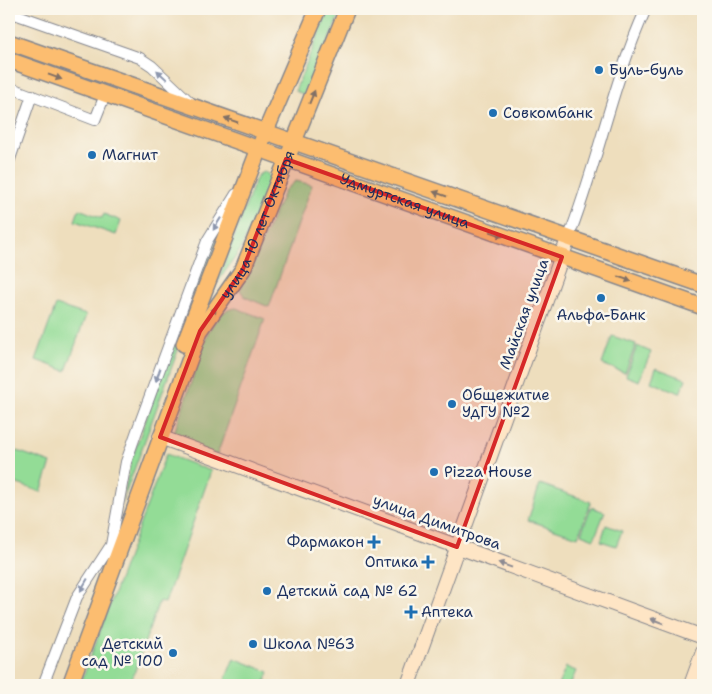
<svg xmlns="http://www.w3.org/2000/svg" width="712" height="694" font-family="'Shantell Sans',sans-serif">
<rect width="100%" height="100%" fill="#fbf7ec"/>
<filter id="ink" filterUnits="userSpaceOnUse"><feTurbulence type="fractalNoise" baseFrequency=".02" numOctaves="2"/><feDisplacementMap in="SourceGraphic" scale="10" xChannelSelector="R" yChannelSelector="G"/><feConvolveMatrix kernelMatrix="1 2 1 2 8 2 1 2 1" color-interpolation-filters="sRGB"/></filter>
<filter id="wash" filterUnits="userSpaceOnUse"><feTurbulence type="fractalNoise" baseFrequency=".0096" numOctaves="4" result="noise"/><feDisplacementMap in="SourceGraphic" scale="20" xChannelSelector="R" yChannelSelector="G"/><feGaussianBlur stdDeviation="1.12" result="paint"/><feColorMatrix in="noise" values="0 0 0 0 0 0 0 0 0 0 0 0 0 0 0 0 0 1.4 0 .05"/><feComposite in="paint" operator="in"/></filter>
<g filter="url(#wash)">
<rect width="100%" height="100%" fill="#eedebd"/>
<path fill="#93dc96" stroke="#57867a" d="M329 9H342L306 95 295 91Z
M263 172 268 174 270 179 241 249 217 283 257 176Z
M296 181 312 185 269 307 245 297 240 290 285 190Z
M79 209 102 218 104 214 121 221 116 235 75 221Z
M227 216 122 503 131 461 211 237Z
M56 305 86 315 66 371 36 360Z
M236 308 265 319 217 455 177 440 174 433 208 332C216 319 221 310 236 308Z
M612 336 636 344 625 373 602 364Z
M637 346 651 352 639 381 626 376Z
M656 368 686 379 680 393 651 382Z
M9 448 51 463 41 492 9 481Z
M166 454 211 471 165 603 159 601 130 685H80Z
M540 484 591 502 578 537 528 520Z
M591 507 605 512 594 539 581 534Z
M606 525 622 531 616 546 601 541Z
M234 658 269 672 264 685H223Z
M566 667 576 671 570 685H558Z"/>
</g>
<g filter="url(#ink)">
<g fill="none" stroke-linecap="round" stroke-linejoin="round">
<g stroke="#84868e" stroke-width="12">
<path id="street" d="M9 12 140 58 152 66 191 103
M9 87 95 120 105 95
M9 162 32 95
M568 239C598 163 612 83 646 9
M43 685 77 597 111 545 126 462 138 428 207 241 236 194"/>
</g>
<g stroke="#84868e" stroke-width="16">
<path id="secondary" d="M160 437 703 637
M408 685 568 239
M691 685 703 652"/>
</g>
<g stroke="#84868e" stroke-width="18">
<g id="primary">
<path d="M9 42 703 285"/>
<path id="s1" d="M9 60 703 307"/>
<path d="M184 344 265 133 318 9"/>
<path id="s2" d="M70 685 200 331 243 269 347 9"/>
</g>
</g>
<use href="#street" stroke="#fff" stroke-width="10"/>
<use href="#secondary" stroke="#fee5c5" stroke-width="14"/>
<use href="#primary" stroke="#fcbd6f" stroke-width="15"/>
</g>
<defs><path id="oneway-solid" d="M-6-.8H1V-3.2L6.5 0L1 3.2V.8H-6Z" transform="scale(1.25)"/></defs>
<g fill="#8d97ae">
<use href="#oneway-solid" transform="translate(162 75) rotate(-137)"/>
<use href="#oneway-solid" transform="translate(217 224) rotate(122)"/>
<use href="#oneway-solid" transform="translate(158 375) rotate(110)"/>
<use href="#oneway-solid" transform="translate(84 585) rotate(120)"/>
</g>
<g fill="#806f66">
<use href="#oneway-solid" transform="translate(55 77) rotate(20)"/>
<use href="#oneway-solid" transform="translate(312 97) rotate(-68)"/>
<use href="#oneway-solid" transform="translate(231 120) rotate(-161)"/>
<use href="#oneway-solid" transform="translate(440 194) rotate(-161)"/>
<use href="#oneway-solid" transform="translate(497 234) rotate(20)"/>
<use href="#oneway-solid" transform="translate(625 279) rotate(19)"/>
<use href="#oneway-solid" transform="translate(212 313) rotate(-55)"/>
</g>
<g fill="#8c8a92">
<use href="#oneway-solid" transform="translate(505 565) rotate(-160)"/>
<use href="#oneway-solid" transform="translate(657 621) rotate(-159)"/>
</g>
</g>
<path fill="#d62828" fill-opacity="0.2" stroke="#d62828" stroke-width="4" stroke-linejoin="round" d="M286 159 562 257 457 547 160 437 200 331 243 269Z"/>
<g fill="#1f6fb2" stroke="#fbf7ec" stroke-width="2">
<circle cx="599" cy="70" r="5"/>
<circle cx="493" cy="113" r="5"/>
<circle cx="92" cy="155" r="5"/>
<circle cx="601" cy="298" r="5"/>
<circle cx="452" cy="404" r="5"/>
<circle cx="434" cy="472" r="5"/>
<path d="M371.5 534.5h5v5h5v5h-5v5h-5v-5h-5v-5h5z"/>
<path d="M425.5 554.5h5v5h5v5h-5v5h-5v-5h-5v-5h5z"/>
<circle cx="267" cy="591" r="5"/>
<path d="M408.5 604.5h5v5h5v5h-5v5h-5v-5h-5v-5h5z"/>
<circle cx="253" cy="644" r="5"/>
<circle cx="173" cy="653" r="5"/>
</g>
<g text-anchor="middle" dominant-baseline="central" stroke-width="5" stroke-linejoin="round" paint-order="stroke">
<g font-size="15" fill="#1b2f5e" stroke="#fbf7ec" text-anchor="start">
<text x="609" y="70">Буль-буль</text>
<text x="503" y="113">Совкомбанк</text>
<text x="102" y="155">Магнит</text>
<text x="601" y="315" text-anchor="middle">Альфа-Банк</text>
<text x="462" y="395">Общежитие<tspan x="462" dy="17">УдГУ №2</tspan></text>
<text x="444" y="472">Pizza House</text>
<text x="364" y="542" text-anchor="end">Фармакон</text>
<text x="418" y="562" text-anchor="end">Оптика</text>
<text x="277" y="591">Детский сад № 62</text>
<text x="421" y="612">Аптека</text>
<text x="163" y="644" text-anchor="end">Детский<tspan x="163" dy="17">сад № 100</tspan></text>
<text x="263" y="644">Школа №63</text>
</g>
<g font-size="15" fill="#1b2f5e" stroke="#fbf7ec">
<text stroke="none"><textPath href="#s1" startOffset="420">Удмуртская улица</textPath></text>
<text stroke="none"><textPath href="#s2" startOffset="499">улица 10 лет Октября</textPath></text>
<text transform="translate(524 314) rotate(-70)">Майская улица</text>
<text transform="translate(437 522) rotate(20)">улица Димитрова</text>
</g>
</g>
<rect width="712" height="694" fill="none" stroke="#fbf7ec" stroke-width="30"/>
</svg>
